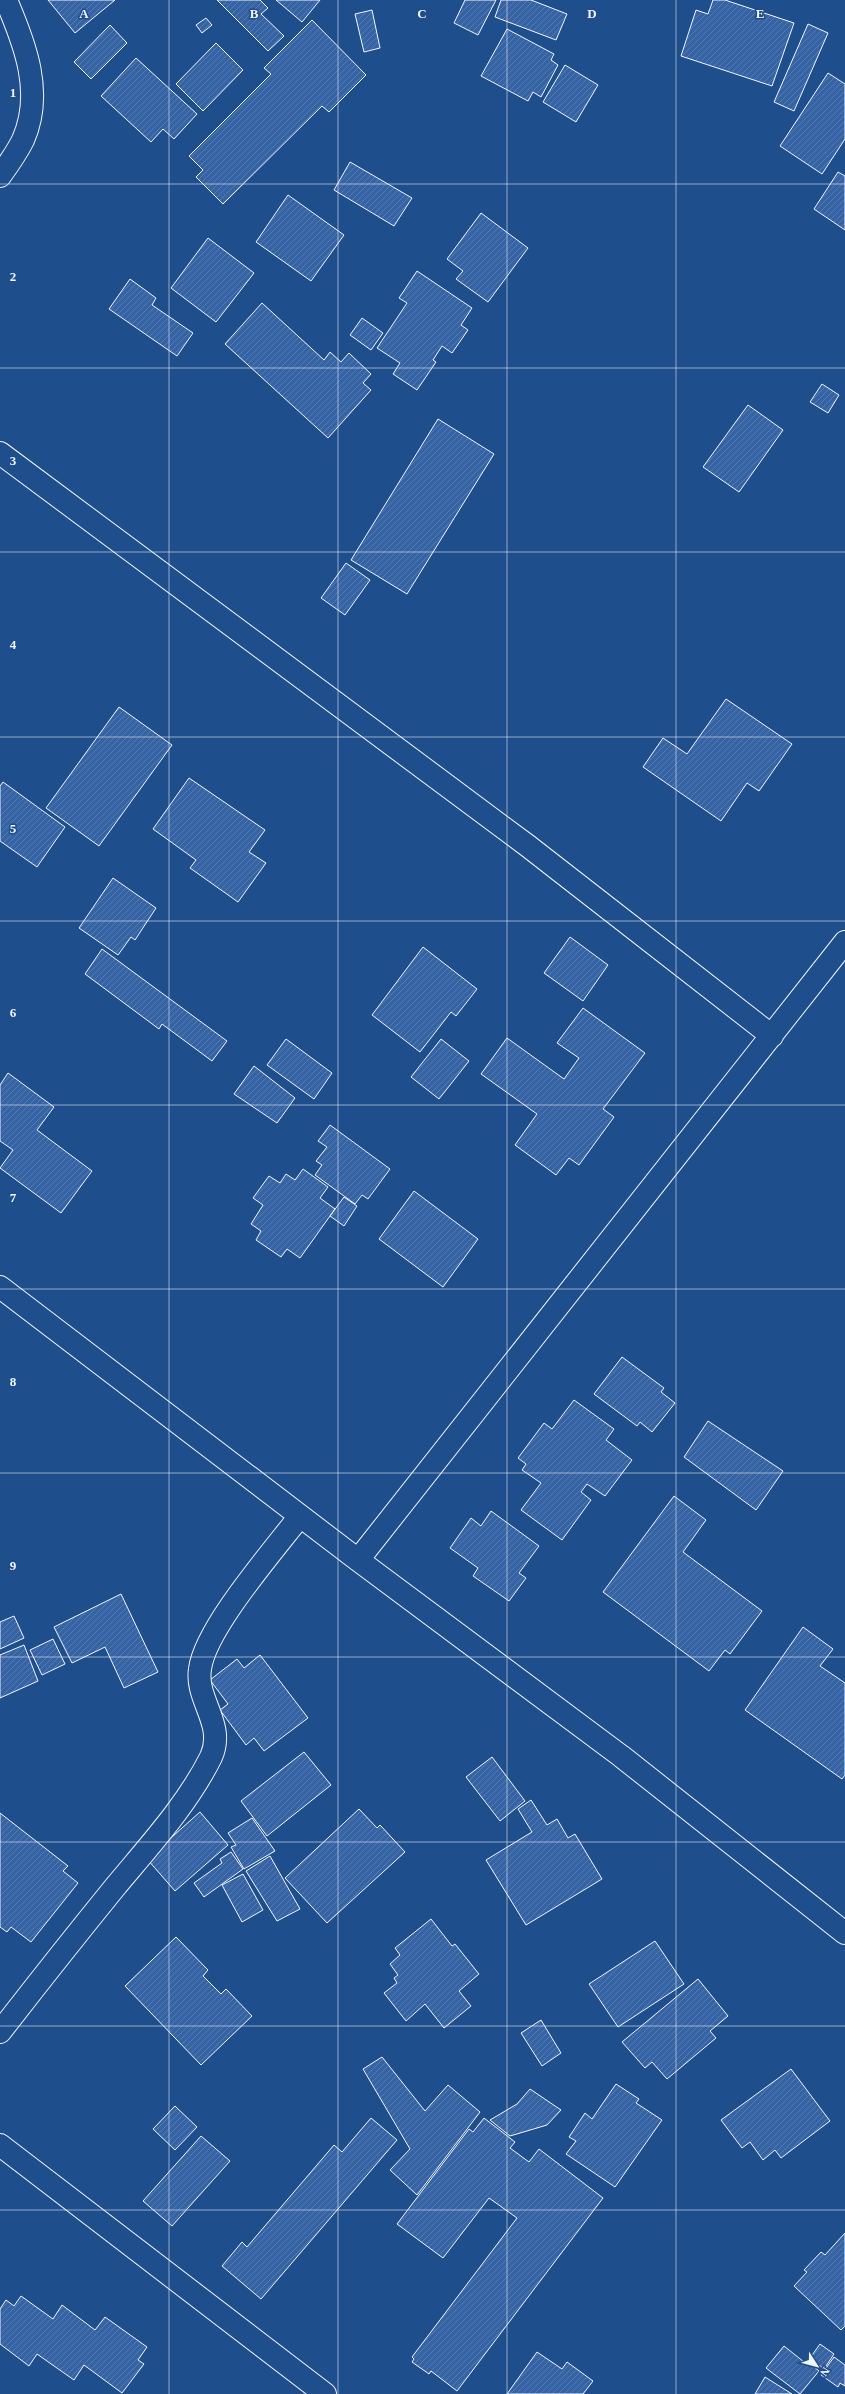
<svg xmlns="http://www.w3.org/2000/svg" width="845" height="2394" font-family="Georgia,serif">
<defs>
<pattern id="building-hatch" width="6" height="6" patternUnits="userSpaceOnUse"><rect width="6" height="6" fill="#3563a3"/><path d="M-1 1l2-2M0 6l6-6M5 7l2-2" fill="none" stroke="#537ab1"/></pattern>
</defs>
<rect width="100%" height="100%" fill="#1f4e8c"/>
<path fill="url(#building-hatch)" stroke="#f2f6ff" d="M48 0H115L75 33Z
M217 0H260L268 8 261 14 284 36 268 51Z
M276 0H320L302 22Z
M465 0H496L478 35 454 23Z
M501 0H531L567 14 556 40 495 17Z
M713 0H725L794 23 772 86 681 56 696 10 708 14Z
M372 10 380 48 364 52 355 14Z
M206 18 212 25 202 33 196 25Z
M312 20 366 75 329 112 322 106 223 204 196 177 203 170 189 156 271 74 264 68Z
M808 24 828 33 794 111 774 102Z
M110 25 127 43 91 79 74 62Z
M507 29 554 54 551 60 558 65 541 97 533 92 528 101 481 76Z
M216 43 243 70 203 111 176 84Z
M136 58 197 114 174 139 163 129 151 142 101 96Z
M565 65 598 85 576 122 543 102Z
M828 73 845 84V139L822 174 780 146Z
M350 162 412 198 394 226 334 190Z
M838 172 845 176V230L814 209Z
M288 195 344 235 311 281 256 242Z
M481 213 528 248 488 302 456 279 463 271 447 259Z
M208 238 254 273 216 322 171 288Z
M417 271 472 308 461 325 468 330 452 353 442 346 433 360 436 362 417 390 393 374 400 363 377 348 407 303 399 298Z
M130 279 156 298 152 305 193 333 177 356 109 309Z
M262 303 324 360 330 352 341 362 349 353 371 374 363 383 371 390 328 438 225 344Z
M362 318 383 333 371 350 350 335Z
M822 384 839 395 828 413 810 402Z
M748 405 783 430 739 492 703 467Z
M438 419 494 454 407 594 351 560Z
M346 563 370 580 345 615 321 598Z
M726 699 792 744 759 791 747 783 721 821 643 767 663 738 687 754Z
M119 707 172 745 99 846 46 808Z
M189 778 265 830 249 852 266 863 238 902 190 868 196 860 153 829Z
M3 782 65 827 37 867 0 841V786Z
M113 878 156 908 135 940 131 937 118 955 79 928Z
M570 937 608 965 583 1001 544 973Z
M423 947 477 989 456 1016 451 1012 420 1052 372 1015Z
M102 949 227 1041 212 1061 162 1024 159 1029 85 974Z
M583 1008 645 1053 603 1109 614 1117 579 1165 569 1158 556 1175 515 1145 537 1114 481 1074 507 1038 564 1079 579 1058 557 1043Z
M286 1039 332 1073 314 1099 267 1065Z
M441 1039 469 1061 439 1099 411 1077Z
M254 1066 295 1098 277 1123 234 1094Z
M8 1073 54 1107 37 1130 92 1171 61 1213 0 1168 13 1150 0 1141V1085Z
M330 1125 390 1169 368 1199 362 1195 355 1204 315 1175 322 1165 316 1161 327 1147 318 1141Z
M303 1169 328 1187 320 1198 335 1209 300 1258 287 1249 281 1257 256 1240 261 1231 251 1224 263 1205 253 1198 269 1176 280 1183 286 1174 295 1180Z
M414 1191 478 1239 443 1287 379 1239Z
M344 1197 357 1206 344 1226 330 1216Z
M622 1357 664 1388 661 1392 675 1403 652 1432 640 1422 637 1426 594 1394Z
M574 1400 614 1429 606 1440 632 1460 605 1496 587 1484 581 1492 591 1500 562 1540 521 1510 541 1483 522 1470 526 1464 518 1458 544 1423 552 1429Z
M708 1421 783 1471 756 1510 684 1457Z
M674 1496 706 1520 683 1552 762 1611 730 1654 725 1650 709 1671 603 1592Z
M491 1511 539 1546 519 1573 526 1578 509 1601 473 1576 478 1568 450 1548 471 1518 481 1526Z
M121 1594 158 1672 124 1688 105 1647 72 1663 54 1627Z
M14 1616 24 1638 0 1649V1622Z
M803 1627 833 1649 820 1666 845 1683V1775L842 1779 745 1710Z
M53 1639 65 1664 42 1675 30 1650Z
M24 1645 38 1681 0 1698V1655Z
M260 1655 308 1718 264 1751 254 1738 246 1745 220 1710 228 1704 210 1680 237 1659 244 1668Z
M304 1752 331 1785 267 1836 241 1801Z
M492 1757 525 1801 500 1821 466 1777Z
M531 1800 547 1825 557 1819 568 1838 575 1834 602 1879 526 1925 486 1860 532 1832 518 1809Z
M359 1809 377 1828 380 1825 405 1852 327 1923 285 1878Z
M200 1812 228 1845 175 1891 147 1859Z
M0 1813 68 1866 63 1871 78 1883 31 1942 11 1927 7 1932 0 1927Z
M252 1818 275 1851 244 1869 231 1847 236 1845 228 1833Z
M231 1852 243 1869 204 1897 194 1883 222 1863 220 1859Z
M270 1856 300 1909 277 1921 246 1871Z
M243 1874 263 1910 242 1922 222 1885Z
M431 1919 452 1946 455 1944 479 1974 459 1991 471 2006 444 2028 425 2004 406 2021 384 1993 397 1983 394 1978 398 1975 390 1964 400 1955 395 1948Z
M176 1937 208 1970 203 1976 221 1994 226 1989 252 2016 201 2065 125 1986Z
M655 1941 684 1984 618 2027 589 1984Z
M698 1979 728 2016 710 2031 716 2038 667 2079 652 2062 645 2068 622 2042Z
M541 2020 561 2053 542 2066 521 2033Z
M382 2057 425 2111 448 2085 480 2112 417 2195 390 2170 410 2149 363 2069Z
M791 2069 830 2121 781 2158 775 2150 763 2160 750 2142 742 2148 721 2120Z
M616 2084 639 2099 636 2103 662 2120 615 2187 566 2154 576 2141 569 2137 585 2113 592 2119Z
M530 2089 561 2110 547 2125 510 2136 490 2120 517 2104Z
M175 2106 197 2127 175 2150 153 2129Z
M371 2118 397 2140 261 2299 222 2266 242 2242 247 2247 334 2145 342 2152Z
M484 2118 515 2142 510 2148 529 2162 539 2149 603 2198 457 2391 431 2371 429 2374 412 2362 414 2359 412 2357 517 2218 489 2198 443 2258 397 2224 469 2129 473 2132Z
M201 2136 230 2161 172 2226 143 2201Z
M845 2233V2326L841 2330 794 2286 807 2272 804 2270 821 2252 825 2255Z
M21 2296 53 2319 62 2305 95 2330 105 2317 147 2347 138 2360 144 2364 122 2393 84 2365 74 2380 37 2354 29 2366 0 2344V2309L6 2300 14 2306Z
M820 2344 834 2354 824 2369 810 2358Z
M784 2346 804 2362 806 2360 819 2371 800 2394 766 2368Z
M537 2352 562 2369 567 2362 593 2381 583 2394H507Z
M834 2357 845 2365V2386L840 2383 838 2387 821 2375Z
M765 2377 792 2394H755Z"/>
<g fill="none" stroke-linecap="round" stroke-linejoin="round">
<g stroke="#f2f6ff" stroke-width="24">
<path id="minor" d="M0 176C8 165 17 152 23 140 44 93 25 44 6 0
M0 453 528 846 772 1036
M0 1287 358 1560 621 1756 845 1933
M358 1560 845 942
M0 2032C38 1983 76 1935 115 1887 149 1846 187 1805 211 1757 226 1724 195 1700 200 1669 205 1629 273 1551 300 1516
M0 2145 325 2394"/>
</g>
<use href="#minor" stroke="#1f4e8c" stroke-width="22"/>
</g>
<path fill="none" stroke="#f2f6ff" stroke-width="1" stroke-opacity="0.55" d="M169 0V2394M338 0V2394M507 0V2394M676 0V2394M0 184H845M0 368H845M0 552H845M0 737H845M0 921H845M0 1105H845M0 1289H845M0 1473H845M0 1657H845M0 1842H845M0 2026H845M0 2210H845"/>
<g font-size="13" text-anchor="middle" font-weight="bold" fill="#f2f6ff" stroke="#1f4e8c" stroke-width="3" stroke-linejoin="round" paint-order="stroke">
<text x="84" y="18">A</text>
<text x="254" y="18">B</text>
<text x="422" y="18">C</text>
<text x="592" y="18">D</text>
<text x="760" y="18">E</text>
<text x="13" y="97">1</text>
<text x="13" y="281">2</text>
<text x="13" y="465">3</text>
<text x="13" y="649">4</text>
<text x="13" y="833">5</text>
<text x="13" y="1017">6</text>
<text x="13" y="1202">7</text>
<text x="13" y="1386">8</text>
<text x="13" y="1570">9</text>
</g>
<g transform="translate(817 2366) rotate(126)" stroke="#1f4e8c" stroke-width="3" paint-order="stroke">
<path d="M0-3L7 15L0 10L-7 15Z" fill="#f2f6ff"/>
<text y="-6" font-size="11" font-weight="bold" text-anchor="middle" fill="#f2f6ff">N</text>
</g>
</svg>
